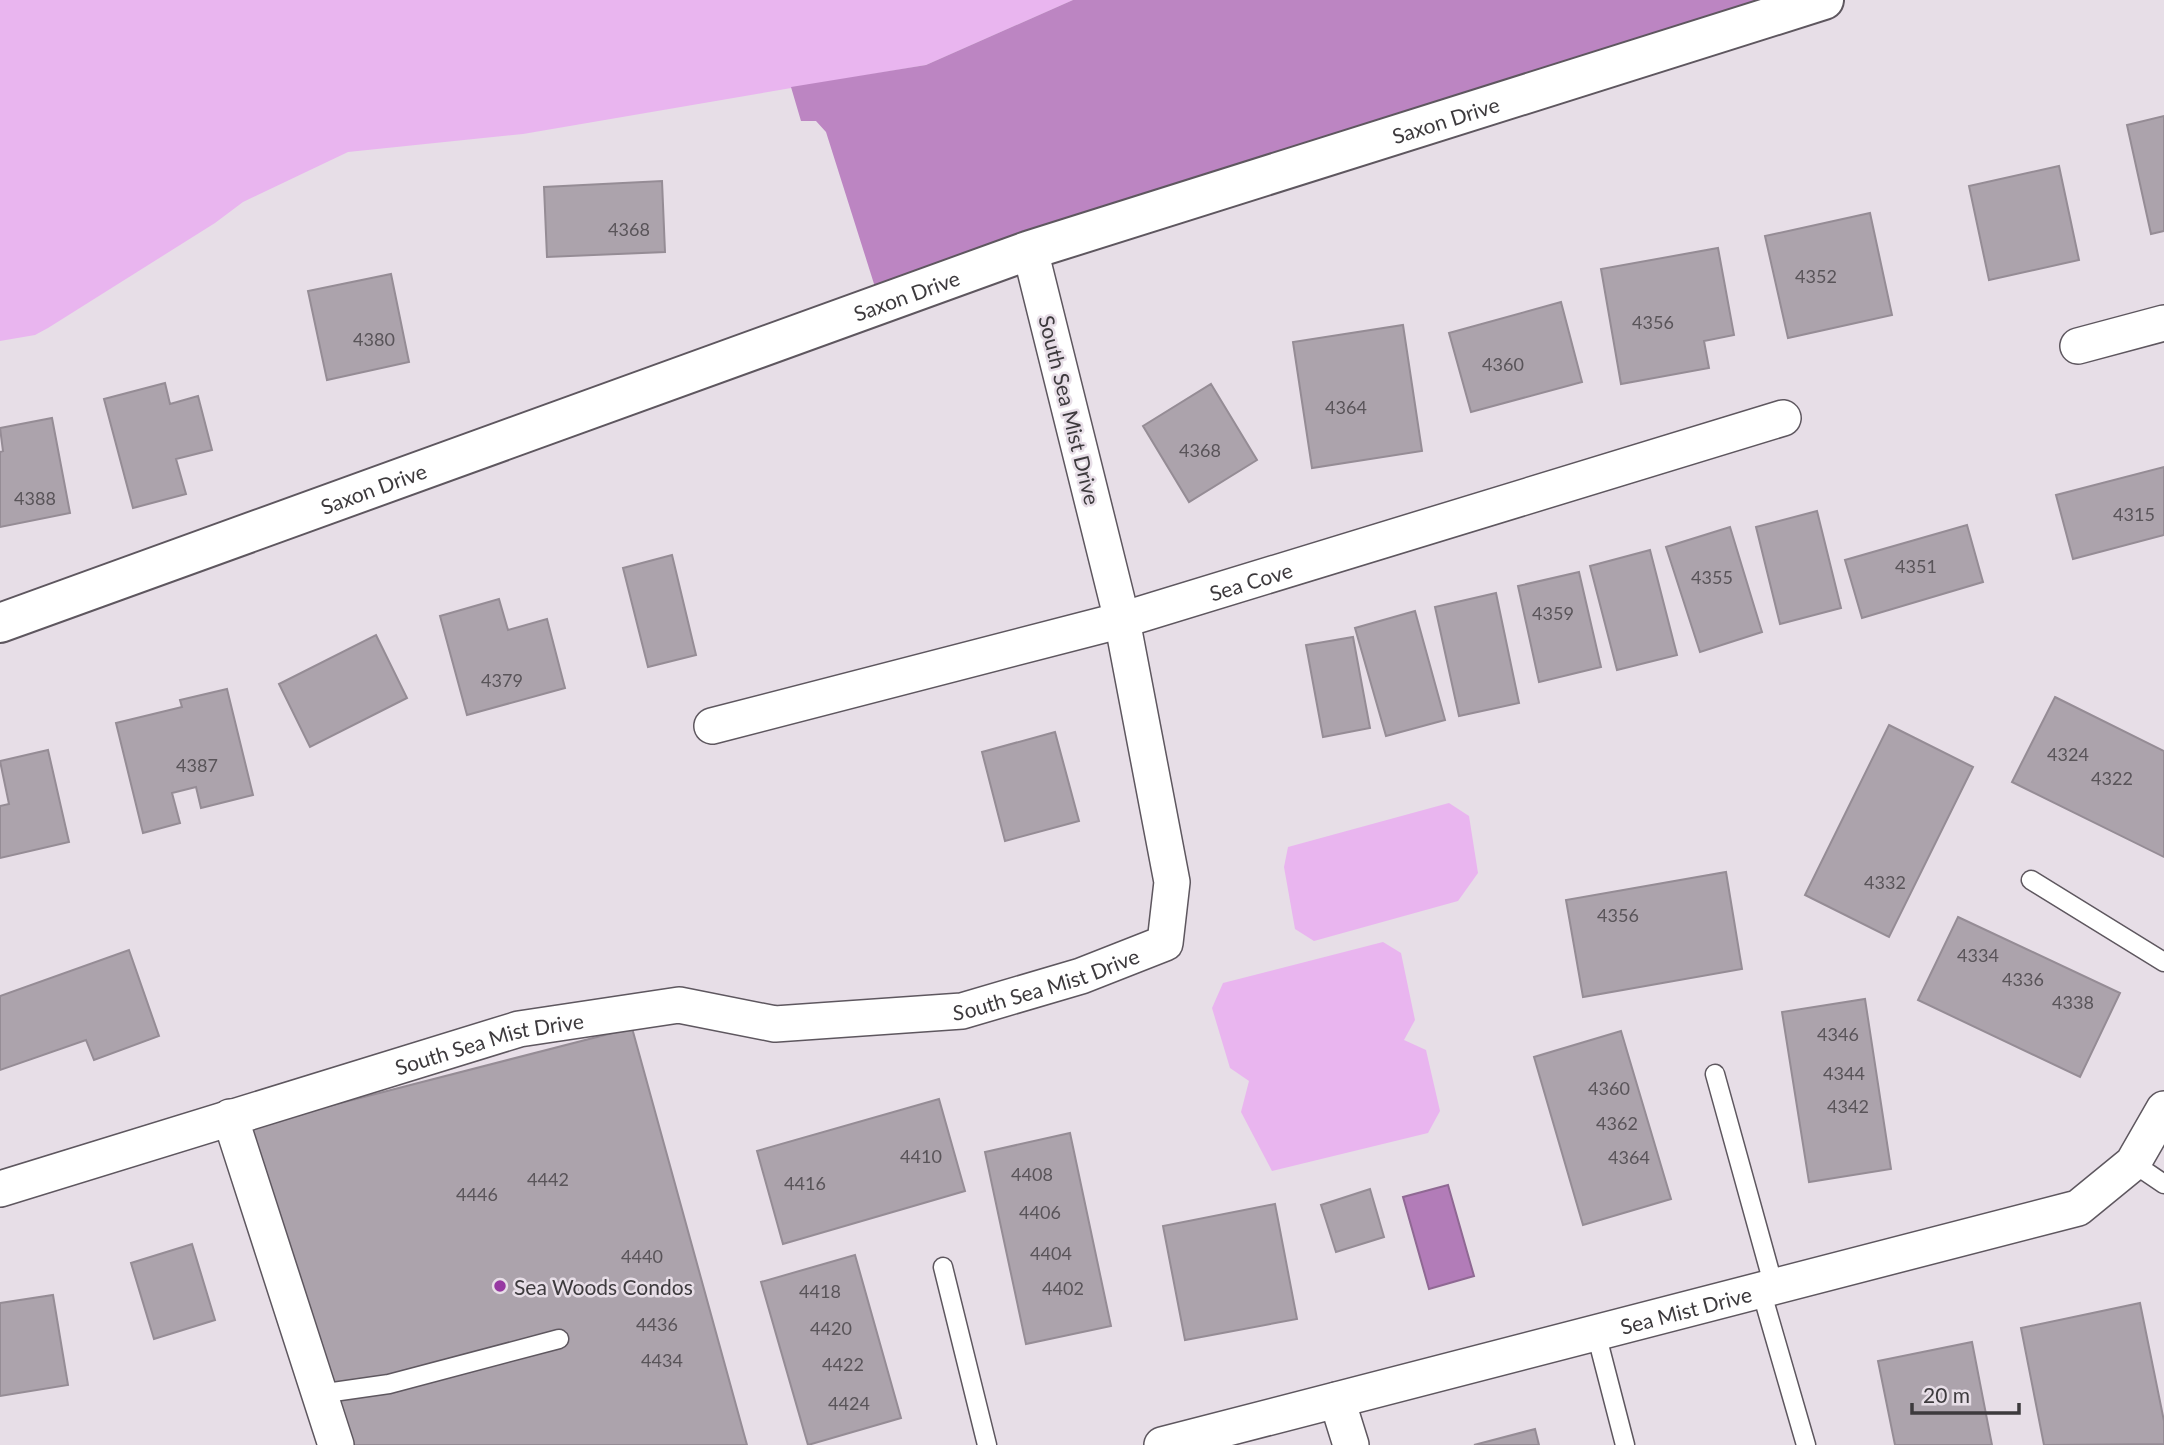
<svg xmlns="http://www.w3.org/2000/svg" width="2164" height="1445" font-family="Lato,sans-serif">
<rect width="100%" height="100%" fill="#e7dee7"/>
<path fill="#e9b5ef" d="M0 0H1073L926 65 523 134 348 152 243 202 215 223 48 328 35 335 0 341Z
M1449 803 1469 816 1478 873 1458 901 1314 941 1295 929 1284 867 1288 847Z
M1383 942 1401 953 1415 1020 1404 1040 1426 1050 1440 1111 1428 1133 1272 1171 1241 1112 1249 1081 1230 1068 1212 1008 1223 983Z"/>
<path fill="#bc85c2" d="M1073 0H1761L875 287 826 132 816 121H801L791 87 926 65Z"/>
<path fill="#b27cb8" stroke="#8f6893" stroke-width="2" d="M1448 1185 1474 1276 1429 1289 1403 1197Z"/>
<path fill="#aca3ac" stroke="#958c95" stroke-width="2" d="M2164 116V231L2151 234 2127 125Z
M2059 166 2079 260 1989 280 1969 186Z
M662 181 665 252 547 257 544 187Z
M1870 213 1892 315 1788 338 1765 236Z
M1718 248 1734 335 1704 341 1709 368 1621 384 1601 269Z
M391 274 409 362 327 380 308 291Z
M1561 302 1582 382 1471 412 1449 333Z
M1403 325 1422 451 1312 468 1293 342Z
M165 383 170 404 198 396 212 450 176 459 186 494 133 508 104 399Z
M1211 384 1257 460 1189 502 1143 426Z
M52 418 70 513 0 527V452L3 451 0 428Z
M2164 467V535L2073 559 2056 495Z
M1817 511 1841 608 1780 624 1756 527Z
M1967 525 1983 582 1862 618 1845 560Z
M1730 527 1762 632 1700 652 1666 547Z
M1650 550 1677 655 1617 670 1590 566Z
M672 555 696 655 648 667 623 568Z
M1579 572 1601 667 1539 682 1518 586Z
M1496 593 1519 703 1459 716 1435 607Z
M499 599 508 630 547 619 565 688 467 715 440 616Z
M1415 611 1445 720 1386 736 1355 628Z
M376 635 407 698 310 747 279 684Z
M1353 637 1370 728 1323 737 1306 645Z
M227 689 253 795 201 808 196 787 172 793 180 823 143 833 116 723 182 707 180 700Z
M2055 697 2164 751V857L2012 782Z
M1889 725 1973 767 1889 937 1805 895Z
M1055 732 1079 821 1005 841 982 752Z
M48 750 69 842 0 858V806L9 804 0 761Z
M1726 872 1742 969 1583 997 1566 900Z
M1958 917 2120 993 2080 1077 1918 1000Z
M129 950 159 1036 94 1060 86 1040 0 1070V996Z
M1865 999 1891 1169 1809 1182 1782 1012Z
M632 1028 747 1445H348L247 1127Z
M1621 1031 1671 1199 1583 1225 1534 1057Z
M939 1099 965 1191 783 1244 757 1151Z
M1070 1133 1111 1326 1026 1344 985 1152Z
M1370 1189 1384 1237 1336 1252 1321 1205Z
M1275 1204 1297 1319 1185 1340 1163 1226Z
M192 1244 215 1320 154 1339 131 1263Z
M855 1255 901 1418 808 1445 761 1282Z
M53 1295 68 1385 0 1396V1303Z
M2140 1303 2164 1421V1444L2044 1445 2021 1328Z
M1972 1342 1992 1445H1895L1878 1361Z
M1535 1429 1539 1445H1474Z"/>
<g fill="none" stroke-linecap="round" stroke-linejoin="round">
<g stroke="#5e575f" stroke-width="21">
<path id="lane" d="M2031 880 2164 962
M1715 1074 1774 1287
M2133 1163 2164 1184
M943 1267 987 1445
M1761 1290 1806 1445
M1596 1333 1625 1445
M319 1394 389 1384 559 1339"/>
</g>
<g stroke="#5e575f" stroke-width="38">
<g id="street">
<path d="M2078 346 2164 323"/>
<path id="s1" d="M712 726 1122 620 1783 418"/>
<path d="M230 1117 336 1445"/>
<path id="s2" d="M0 1189 519 1029 679 1005 775 1024 962 1011 1081 976 1165 943 1172 882 1122 620 1030 250"/>
<path d="M1337 1400 1351 1445"/>
<path id="s3" d="M1162 1445 2078 1208 2133 1163 2164 1109"/>
</g>
</g>
<g stroke="#5e575f" stroke-width="42">
<g id="secondary">
<path id="s4" d="M0 623 1030 250 1824 0"/>
</g>
</g>
<use href="#lane" stroke="#fff" stroke-width="18"/>
<use href="#street" stroke="#fff" stroke-width="35"/>
<use href="#secondary" stroke="#fff" stroke-width="38"/>
</g>
<circle fill="#9739a2" stroke="#e7dee7" stroke-width="2.5" cx="500" cy="1286" r="7"/>
<g text-anchor="middle" dominant-baseline="central" stroke-width="5" stroke-linejoin="round" paint-order="stroke">
<g font-size="18" fill="#595459">
<text x="629" y="229">4368</text>
<text x="1816" y="276">4352</text>
<text x="1653" y="322">4356</text>
<text x="374" y="339">4380</text>
<text x="1503" y="364">4360</text>
<text x="1346" y="407">4364</text>
<text x="1200" y="450">4368</text>
<text x="35" y="498">4388</text>
<text x="2134" y="514">4315</text>
<text x="1916" y="566">4351</text>
<text x="1712" y="577">4355</text>
<text x="1553" y="613">4359</text>
<text x="502" y="680">4379</text>
<text x="2068" y="754">4324</text>
<text x="197" y="765">4387</text>
<text x="2112" y="778">4322</text>
<text x="1885" y="882">4332</text>
<text x="1618" y="915">4356</text>
<text x="1978" y="955">4334</text>
<text x="2023" y="979">4336</text>
<text x="2073" y="1002">4338</text>
<text x="1838" y="1034">4346</text>
<text x="1844" y="1073">4344</text>
<text x="1609" y="1088">4360</text>
<text x="1848" y="1106">4342</text>
<text x="1617" y="1123">4362</text>
<text x="921" y="1156">4410</text>
<text x="1629" y="1157">4364</text>
<text x="1032" y="1174">4408</text>
<text x="548" y="1179">4442</text>
<text x="805" y="1183">4416</text>
<text x="477" y="1194">4446</text>
<text x="1040" y="1212">4406</text>
<text x="1051" y="1253">4404</text>
<text x="642" y="1256">4440</text>
<text x="1063" y="1288">4402</text>
<text x="820" y="1291">4418</text>
<text x="657" y="1324">4436</text>
<text x="831" y="1328">4420</text>
<text x="662" y="1360">4434</text>
<text x="843" y="1364">4422</text>
<text x="849" y="1403">4424</text>
</g>
<g font-size="21" fill="#3d3a3d" stroke="#e7dee7">
<text stroke="none"><textPath href="#s4" startOffset="1531">Saxon Drive</textPath></text>
<text stroke="none"><textPath href="#s4" startOffset="964">Saxon Drive</textPath></text>
<text transform="translate(1070 410) rotate(76)">South Sea Mist Drive</text>
<text stroke="none"><textPath href="#s4" startOffset="397">Saxon Drive</textPath></text>
<text stroke="none"><textPath href="#s1" startOffset="558">Sea Cove</textPath></text>
<text stroke="none"><textPath href="#s2" startOffset="1078">South Sea Mist Drive</textPath></text>
<text stroke="none"><textPath href="#s2" startOffset="511">South Sea Mist Drive</textPath></text>
<text stroke="none"><textPath href="#s3" startOffset="541">Sea Mist Drive</textPath></text>
</g>
<g font-size="21" fill="#3d3a3d" stroke="#e7dee7" text-anchor="start">
<text x="514" y="1286">Sea Woods Condos</text>
</g>
</g>
<path d="M1912 1403v10h107v-10" fill="none" stroke="#3d3a3d" stroke-width="3.5"/>
<text x="1923" y="1403" font-size="21" fill="#3d3a3d" stroke="#e7dee7" stroke-width="5" paint-order="stroke">20 m</text>
</svg>
